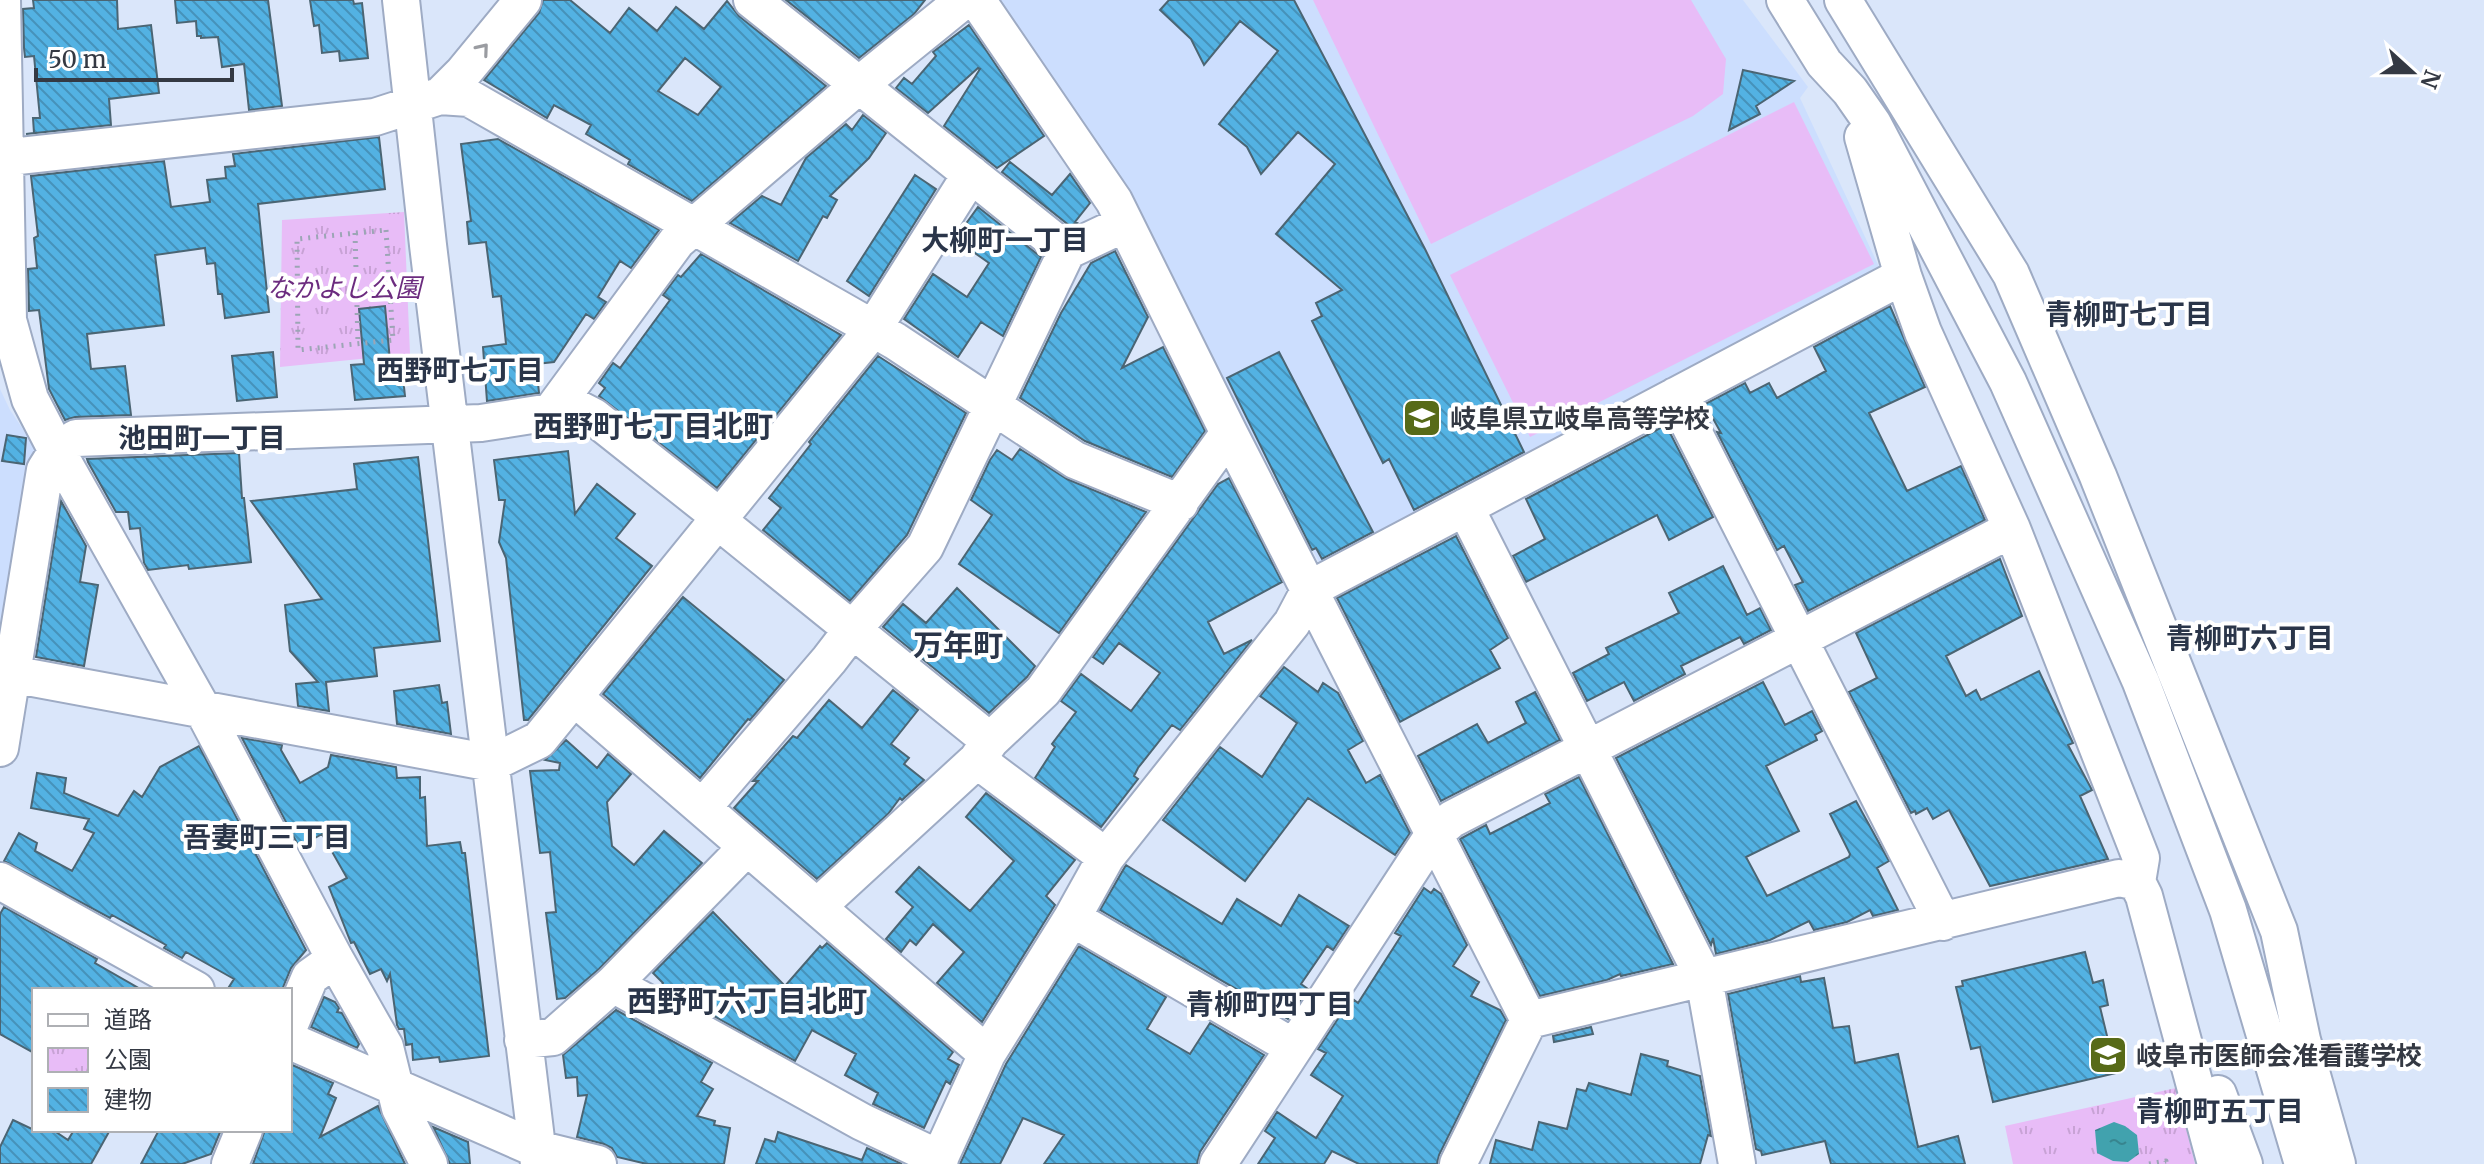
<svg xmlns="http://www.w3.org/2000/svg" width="2484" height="1164" font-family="Merriweather,'Noto Sans JP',serif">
<defs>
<pattern id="park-tufts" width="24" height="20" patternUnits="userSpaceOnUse" patternTransform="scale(2)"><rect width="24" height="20" fill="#e8bcf7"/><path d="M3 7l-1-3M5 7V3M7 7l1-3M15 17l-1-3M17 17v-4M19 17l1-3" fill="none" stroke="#c8a2d5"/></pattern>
<pattern id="water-ripples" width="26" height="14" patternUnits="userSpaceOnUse" patternTransform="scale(2)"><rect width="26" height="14" fill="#41a2ae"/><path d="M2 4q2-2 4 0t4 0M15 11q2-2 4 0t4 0" fill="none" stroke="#37858f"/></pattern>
<pattern id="building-back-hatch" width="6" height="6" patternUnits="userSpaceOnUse" patternTransform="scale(2)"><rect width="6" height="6" fill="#53b2e3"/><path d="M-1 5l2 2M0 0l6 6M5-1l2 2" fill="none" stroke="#4692ba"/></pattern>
</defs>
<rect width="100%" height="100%" fill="#dae6fa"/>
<path fill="#ccdefe" d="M992 0H1743L1808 87 1800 98 1881 271 1320 564 1126 195Z
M0 389 10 410 35 447 0 656Z"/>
<path fill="url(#park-tufts)" d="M404 212 410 354 280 367 282 220Z
M2176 1088 2195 1164H2013L2005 1126Z"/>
<path fill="#e8bcf7" d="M1313 0H1691L1726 59 1723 94 1693 116 1431 244Z
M1794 102 1874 264 1530 437 1450 275Z"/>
<path fill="url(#water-ripples)" d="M2114 1122 2125 1126 2137 1135 2139 1154 2128 1162 2113 1161 2097 1153 2095 1130Z"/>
<path fill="url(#building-back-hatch)" stroke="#4b6573" stroke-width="2" fill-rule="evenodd" d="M33 0H117L118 29 151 25 159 93 109 99 111 125 26 134 34 133 33 118H40L34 56 25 57 24 48 23 9 34 8Z
M175 0H268L282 106 249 110 244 64 222 67 218 37 201 38V36H197L196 21 177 23Z
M310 0H353L354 4 362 3 368 58 340 61 339 51 322 53 319 25 314 26Z
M543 0H570L610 33 629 8 657 31 676 7 704 29 727 1 739 16 826 86 692 201 628 164 630 160 586 134 591 125 554 105 547 118 484 80 539 13ZM685 58 721 87 698 115 658 91Z
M786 0H925L914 14 859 58Z
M1169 0H1294L1425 249 1524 452 1414 510 1389 459 1383 463 1312 321 1322 316 1316 303 1342 290 1276 234 1335 164 1298 132 1261 174 1247 147 1219 124 1278 51 1240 21 1204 65 1191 39 1160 10Z
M969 25 1044 136 997 168 944 126 980 69 978 68 928 113 896 88 904 78 912 84 936 56 933 52Z
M1743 70 1794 81 1756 106 1760 114 1729 130Z
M863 115 886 133 869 158 830 196 837 200 827 218 823 216 798 261 730 223 762 196 781 205 806 158 846 124 852 130Z
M379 137 385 189 258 204 269 312 225 318 222 294H218L215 263 207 264 205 248 155 255 164 325 87 334 91 369 125 366 131 415 75 417 65 420 49 389 39 310 29 311 28 269 37 268 34 238 38 236 31 176 164 161 171 207 210 202 207 180 226 178 225 167 235 166 233 154Z
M498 139 659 230 631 268 620 261 598 297 606 302 594 319 586 314 554 362 536 364 539 393 487 401 483 347 506 344 501 296 493 297 486 242 469 244 467 222 471 221 461 144Z
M1010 162 1052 195 1070 174 1090 203 1075 222 1077 223 1070 226 1002 172Z
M915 175 936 189 869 296 847 281Z
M978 207 1041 257 1003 336 981 322 958 357 904 319 933 274 967 297 989 263 955 239Z
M1115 251 1148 317 1122 368 1163 347 1205 431 1172 477 1085 441 1020 398 1061 313 1091 263Z
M701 254 841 335 717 488 599 396 605 388 599 383 613 363 620 368 670 300 663 295 678 275 681 277Z
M385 306 390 361 401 360 405 396 355 400 351 365 364 364 359 309Z
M1890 306 1925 387 1869 413 1907 491 1961 466 1985 520 1808 611 1795 585 1803 582 1784 546 1777 550 1717 432 1721 433 1705 404 1745 383 1750 393 1769 383 1777 398 1826 371 1814 347Z
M273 352 277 397 237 401 232 356Z
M1279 352 1373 532 1322 559 1316 548 1312 550 1227 378Z
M878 356 966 413 907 535 850 601 763 530 781 508 769 498 811 444 809 442Z
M1666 425 1713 517 1669 540 1657 515 1526 582 1513 556 1545 539 1526 499Z
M7 435 26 438 24 464 2 461Z
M1020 449 1067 479 1146 512 1059 633 959 564 992 515 971 500 990 460 997 450 1012 460Z
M568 451 575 514 597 484 635 514 616 538 652 566 528 720H524L506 558 499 542 505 500H499L494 460Z
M239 453 242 498H244L251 562 189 569 188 565 148 570 144 563 140 528 130 529 128 512H116L88 462 87 459Z
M418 457 440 641 374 648 377 676 326 682 329 711 298 706 296 684 318 682 290 651 285 605 322 599 251 501 357 489 354 464Z
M1229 478 1282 582 1208 622 1224 654 1252 640 1180 730 1172 725 1138 768 1134 776 1138 779 1101 827 1035 778 1055 747 1052 744 1076 712 1061 701 1081 674 1131 711 1160 673 1119 643 1103 664 1093 657 1218 484Z
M61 501 86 546 80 582 98 585 84 666 36 657Z
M1456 536 1508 638 1490 650 1500 668 1400 722 1337 598Z
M2000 559 2022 616 1946 656 1966 696 1976 690 1981 700 2039 671 2073 743 2068 745 2092 790 2080 796 2108 859 1990 886 1949 810 1933 819 1927 808 1916 814 1915 811 1911 813 1849 692 1877 678 1856 633Z
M1723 566 1747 615 1760 608 1771 630 1744 644 1740 637 1681 666 1685 674 1634 701 1624 682 1587 701 1573 673 1609 654 1606 648 1679 613 1669 593Z
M957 588 1035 666 1027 677 989 713 883 627 903 604 926 623Z
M683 597 784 680 750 720 748 719 700 778 603 694Z
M1284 667 1318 692 1323 683 1338 693 1363 741 1348 750 1366 783 1380 775 1410 833 1395 855 1308 798 1245 881 1163 820 1220 747 1262 777 1297 723 1260 696Z
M1763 682 1785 725 1812 711 1822 731 1815 735 1817 740 1766 766 1799 831 1746 857 1767 896 1849 857 1850 854 1830 814 1856 801 1889 861 1877 868 1898 910 1873 916 1870 910 1847 922 1814 930 1809 921 1770 940 1716 954 1713 938 1711 945 1616 758Z
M439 685 442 703 447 702 451 734 397 724 394 691Z
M893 690 918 710 891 744 909 758 904 764 924 780 902 800 900 798 888 814 817 879 734 808 758 781H753L755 779 793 736 797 738 829 700 862 728Z
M1535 692 1560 740 1441 801 1418 756 1477 724 1488 743 1526 723 1516 702Z
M242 738 282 745 281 750 300 783 328 767 331 755 396 767 397 778 420 777V798L425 797 427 846 460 842 462 853H465L489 1056 440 1062 439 1057 413 1060 412 1044 406 1045 404 1029H399L397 1025 390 974 387 981 381 969 370 974 354 942 351 943 329 887 347 878 322 834 299 847Z
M566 740 597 768 608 754 631 774 607 802 612 846 634 865 664 831 702 863 599 969 565 998 557 999 546 913 556 912 550 852 540 853 530 771 559 770 560 763 545 760Z
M199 746 306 950 291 968 282 990H227L234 979 186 952 182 958 164 948 166 945 112 915 110 918 4 861 19 833 37 843 35 851 72 871 94 833 84 829 89 819 31 808 37 773 66 778 64 793 118 816 134 791 142 797 160 767Z
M1579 777 1673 964 1621 976 1620 974 1607 980 1540 996 1460 839 1486 825 1490 834 1550 803 1545 794Z
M986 793 1075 860 1046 896 1055 905 982 1022 937 983 964 952 933 924 916 945 910 940 901 952 886 939 913 907 896 892 919 867 970 911 1014 861 966 817Z
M1126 865 1222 924 1237 899 1281 926 1299 895 1349 926 1333 950 1327 946 1301 984 1308 989 1288 1019 1100 910Z
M1424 888 1431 893 1434 889 1441 894 1467 945 1453 966 1479 982 1471 996 1500 1010 1506 1020 1439 1155 1437 1164H1359L1332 1151 1324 1164H1258L1275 1138 1265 1131 1277 1112 1316 1138 1343 1096 1311 1075 1326 1053 1318 1049 1343 1011 1345 1012 1354 1000 1358 1003 1401 936 1395 933Z
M4 907 90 955 97 959 95 963 142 990H34V1053L0 1034V914Z
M713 912 785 986 820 946 822 948 827 943 953 1052 948 1059 959 1065 950 1084 946 1081 924 1128 873 1104 878 1093 845 1075 856 1054 812 1030 795 1061 661 987 663 983 653 973Z
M1079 946 1166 997 1147 1029 1190 1054 1210 1023 1264 1055 1200 1152 1197 1164H1044L1064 1135 1023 1118 1000 1164H960L1006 1064Z
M2085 952 2093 983 2103 980 2108 1005 2100 1007 2116 1073 1993 1102 1980 1047 1971 1049 1956 987 1963 986 1962 981Z
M1800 976 1801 982 1824 978 1833 1028 1849 1026 1855 1063 1898 1054 1918 1147 1958 1136 1965 1164H1831L1825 1141 1762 1155 1761 1151 1756 1149 1728 994Z
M324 997 335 1002 339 1008 337 1012 342 1013 359 1044 357 1048 311 1027Z
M616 1010 712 1063 701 1082 713 1089 697 1116 715 1121 714 1125 730 1128 724 1164H647L617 1157 612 1148 604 1144 577 1137 587 1095 578 1096 577 1077 566 1078 563 1055Z
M1591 1027 1593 1034 1554 1042 1553 1036Z
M1641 1054 1668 1061 1667 1066 1700 1076 1711 1136 1708 1135 1700 1164H1490L1496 1140 1532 1150 1539 1122 1567 1129 1577 1089 1586 1091 1589 1083 1631 1095Z
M290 1064 333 1083 328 1094 336 1098 320 1137 378 1106 405 1164H253L265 1130H290Z
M13 1120 34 1130H53L68 1140 74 1130H110L91 1164H0V1147Z
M433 1127 468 1142 470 1164H450Z
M159 1130H221L211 1154 182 1164H141Z
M778 1132 862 1160 867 1148 902 1164H756L765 1139 775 1142Z"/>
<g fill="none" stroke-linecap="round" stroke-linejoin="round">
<g stroke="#9eabc4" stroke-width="40">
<path id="minor" d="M2 0 8 320 30 399 57 451 203 710 335 959 385 1047 400 1108 429 1164
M401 0 428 245 539 1164
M752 0 859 85 964 0
M977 0 1114 201 1229 433 1529 1020
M1785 0 1824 63 1850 91 1873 124 2008 382 2141 682 2228 910 2303 1164
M1843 0 2011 274 2098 476 2279 931 2302 1040 2337 1164
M440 96 463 73 523 0
M1863 137 1903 276 1923 332 2012 529 2141 858 2137 882
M0 158 375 117 440 96 469 98 895 341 1075 460 1180 503
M1675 396 1943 922
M561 400 594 417 720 517
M1465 507 1704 978 1737 1164
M717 520 990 741
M0 672 492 763 539 740 873 329 971 174
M575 698 987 1054
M0 748 45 470 57 451 76 438 481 423 551 412 677 241 859 85 1067 251
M977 760 1106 857
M703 807 829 660 852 630 925 547 1067 251 1124 224
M0 881 196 990
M817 907 977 760 990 741 1043 691 1229 433
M1072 918 1293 1047
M613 984 862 1122 940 1159
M290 1024 310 977 335 959
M523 1040 553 1037 613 984 747 847
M290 1041 537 1149 598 1164
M2218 1094 2244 1164
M230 1164 244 1130
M937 1164 987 1054 1072 918 1106 857 1292 623 1310 589 1903 276
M1218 1164 1434 834 1452 819 2012 529
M1458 1164 1529 1020 2119 878 2137 882 2144 896 2216 1164"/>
</g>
<path stroke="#9ca5b5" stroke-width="5" stroke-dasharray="2 6" stroke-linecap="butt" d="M386 230 393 340 298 350 297 239Z
M355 233 358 343
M2149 1164 2166 1161V1164"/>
<use href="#minor" stroke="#fff" stroke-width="36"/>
</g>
<defs><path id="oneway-chevron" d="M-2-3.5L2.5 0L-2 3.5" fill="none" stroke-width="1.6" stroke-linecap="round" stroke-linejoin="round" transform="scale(2)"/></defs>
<use stroke="#9a9ca1" href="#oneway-chevron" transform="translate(483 49) rotate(-50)"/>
<defs>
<g id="school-square" transform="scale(2)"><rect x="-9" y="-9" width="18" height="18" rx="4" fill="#576a18" stroke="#fff"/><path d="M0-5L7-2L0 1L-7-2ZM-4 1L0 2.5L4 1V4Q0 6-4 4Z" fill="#fff"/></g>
</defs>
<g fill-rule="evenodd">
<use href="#school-square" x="1422" y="418"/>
<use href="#school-square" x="2108" y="1055"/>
</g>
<g text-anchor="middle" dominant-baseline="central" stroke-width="8" stroke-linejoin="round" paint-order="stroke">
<g font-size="26" font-style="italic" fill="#6c2c7f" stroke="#fff">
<text x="344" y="287">なかよし公園</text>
</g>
<g font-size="26" font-weight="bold" fill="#343943" stroke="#fff" text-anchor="start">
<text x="1450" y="418">岐阜県立岐阜高等学校</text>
<text x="2136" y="1055">岐阜市医師会准看護学校</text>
</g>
<g font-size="28" font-weight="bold" fill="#2a3549" stroke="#fff">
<text x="1005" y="240">大柳町一丁目</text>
<text x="2129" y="314">青柳町七丁目</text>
<text x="460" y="370">西野町七丁目</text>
<text x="202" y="438">池田町一丁目</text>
<text x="2250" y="638">青柳町六丁目</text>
<text x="267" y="837">吾妻町三丁目</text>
<text x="1270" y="1004">青柳町四丁目</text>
<text x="2220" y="1111">青柳町五丁目</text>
</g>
<g font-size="30" font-weight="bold" fill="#2a3549" stroke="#fff">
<text x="653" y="426">西野町七丁目北町</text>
<text x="958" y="645">万年町</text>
<text x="747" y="1001">西野町六丁目北町</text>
</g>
</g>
<rect x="32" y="988" width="260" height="144" fill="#ffffff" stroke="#aeb0b4" stroke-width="2"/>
<rect x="48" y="1014" width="40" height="12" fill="#ffffff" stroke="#aeb0b4" stroke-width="2"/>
<text x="104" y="1028" font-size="24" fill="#343943">道路</text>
<rect x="48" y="1048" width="40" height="24" fill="url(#park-tufts)" stroke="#aeb0b4" stroke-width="2"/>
<text x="104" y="1068" font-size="24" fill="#343943">公園</text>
<rect x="48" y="1088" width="40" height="24" fill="url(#building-back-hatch)" stroke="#aeb0b4" stroke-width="2"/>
<text x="104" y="1108" font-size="24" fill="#343943">建物</text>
<g transform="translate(2412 72) rotate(111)" stroke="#ffffff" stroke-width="6" paint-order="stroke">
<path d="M0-6L14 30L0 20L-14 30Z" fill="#343943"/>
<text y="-12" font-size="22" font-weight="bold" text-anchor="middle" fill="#343943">N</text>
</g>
<path d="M36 68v12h196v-12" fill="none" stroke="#343943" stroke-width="4"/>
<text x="48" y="68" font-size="24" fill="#343943" stroke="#ffffff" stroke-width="6" paint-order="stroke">50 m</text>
</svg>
